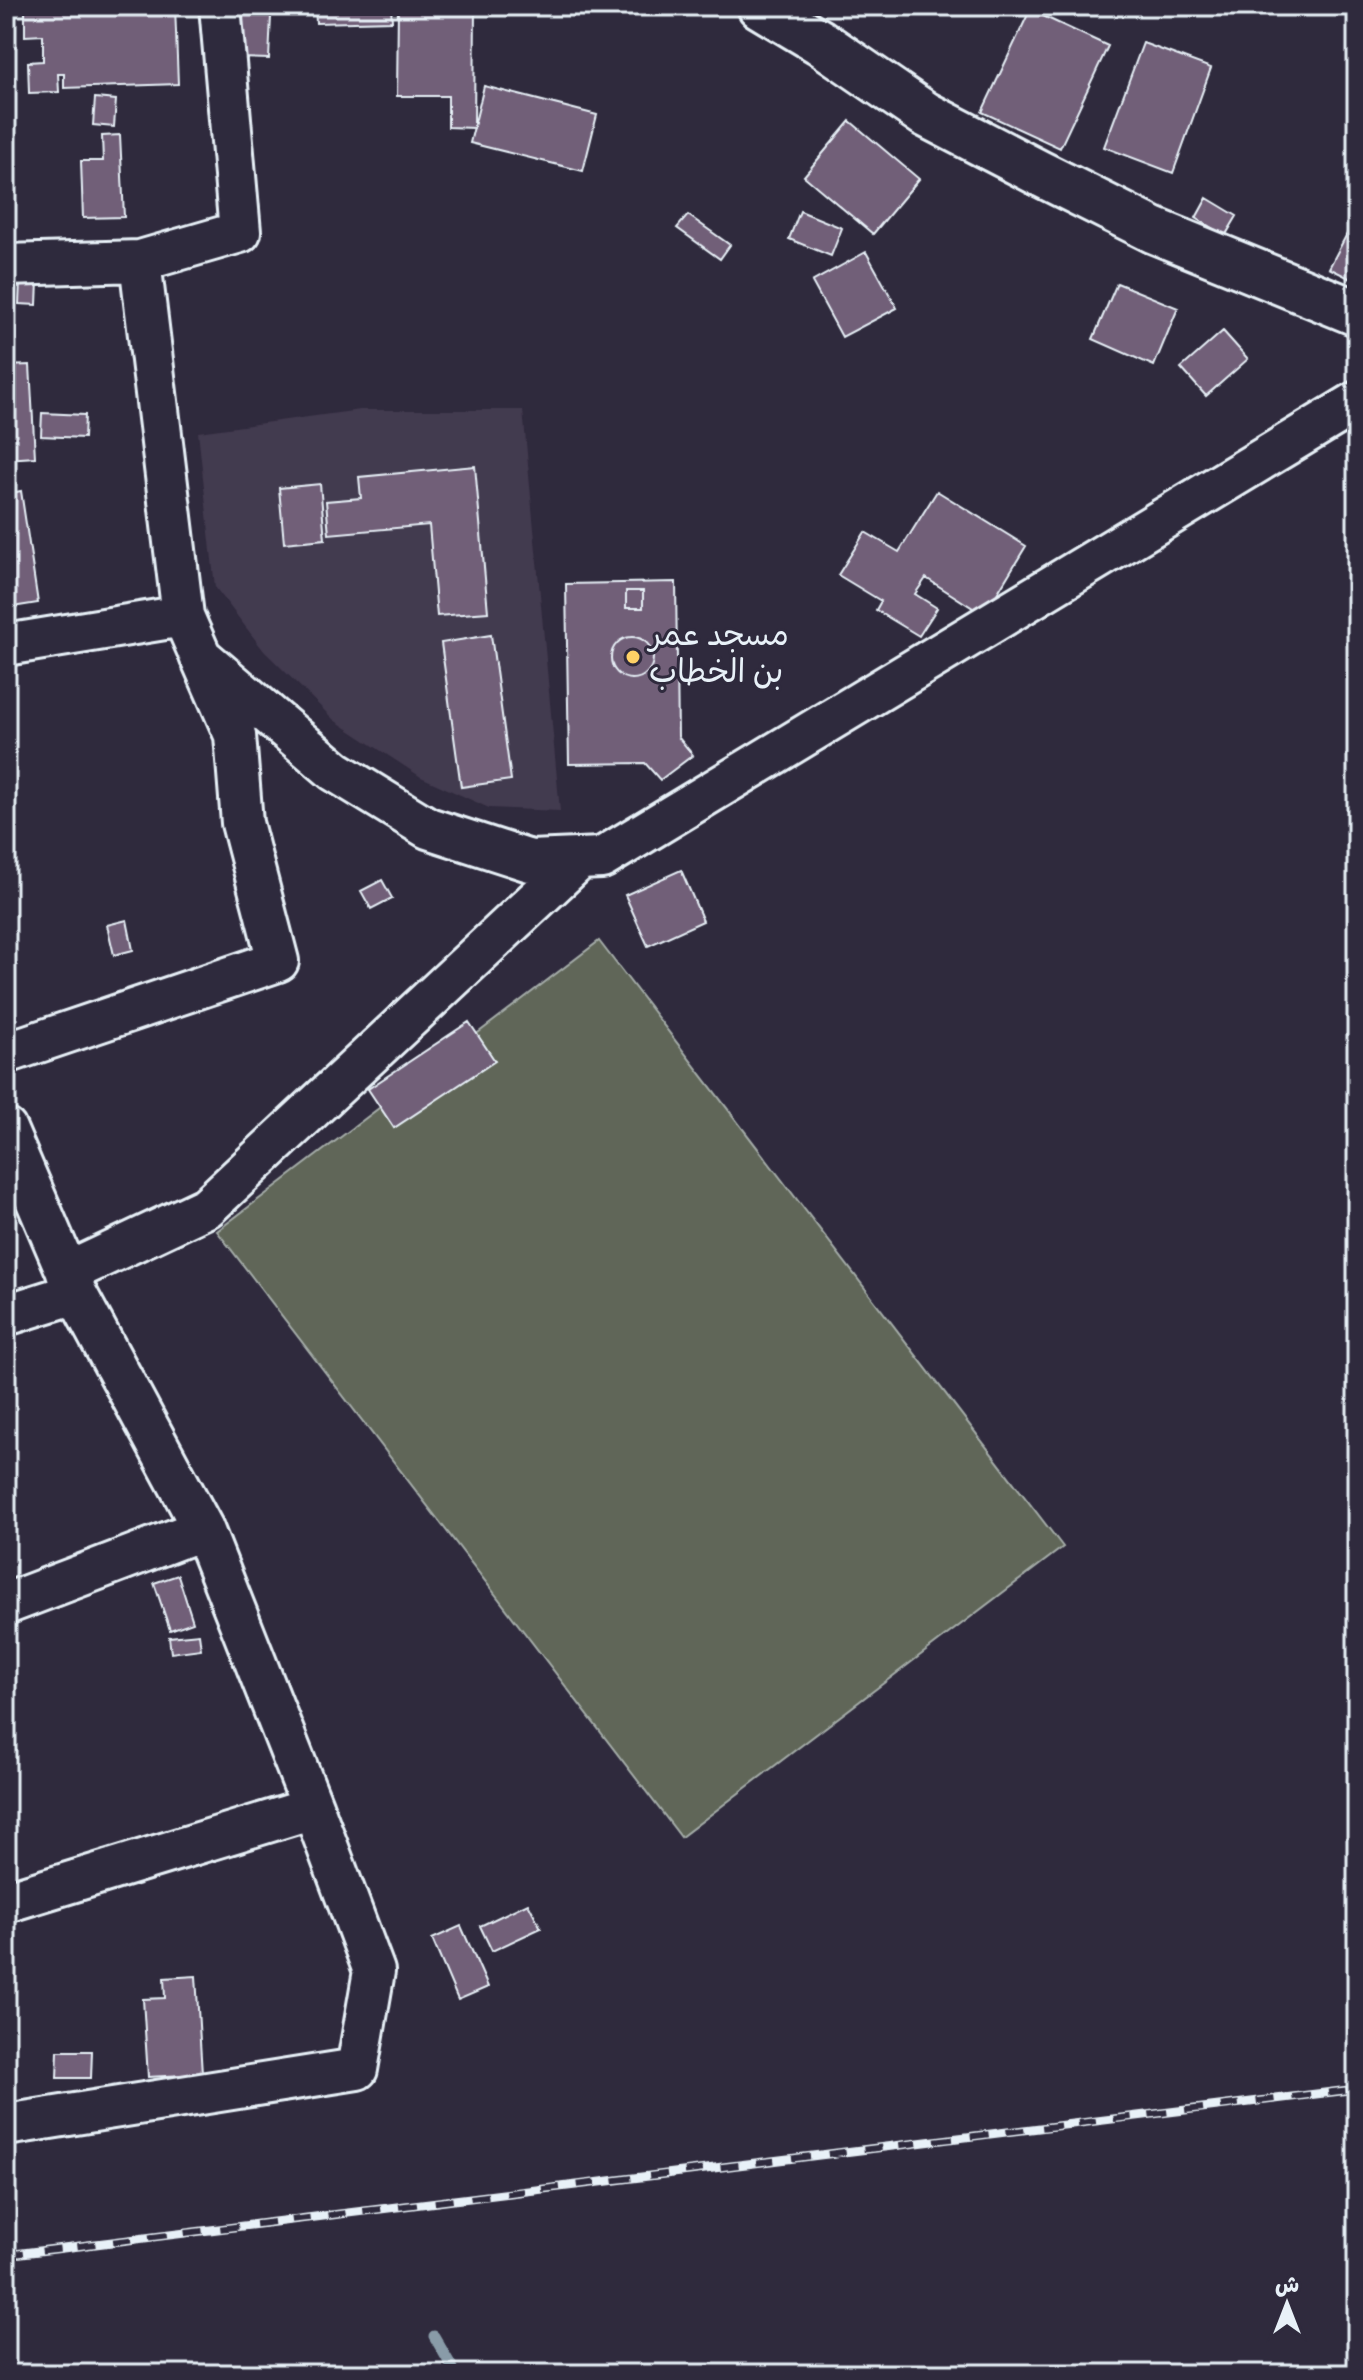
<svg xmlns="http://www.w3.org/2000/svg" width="1363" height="2380" font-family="Dekko,'Playpen Sans Arabic',sans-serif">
<rect width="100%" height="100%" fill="#2f2a3d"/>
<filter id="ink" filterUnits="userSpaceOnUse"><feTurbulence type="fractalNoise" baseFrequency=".0125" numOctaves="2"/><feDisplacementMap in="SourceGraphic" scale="16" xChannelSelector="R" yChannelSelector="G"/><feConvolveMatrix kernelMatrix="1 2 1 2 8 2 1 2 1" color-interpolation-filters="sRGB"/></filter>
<g filter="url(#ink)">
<path fill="#433a4f" d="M360 410H523L560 811 489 808 421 777 334 720 264 651 215 587 198 432Z"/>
<path fill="#606659" stroke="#a4aca8" stroke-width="2" d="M599 941 1063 1547 681 1837 217 1231Z"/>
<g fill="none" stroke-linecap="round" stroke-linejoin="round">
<path stroke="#899ba8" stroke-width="11" d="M434 2336 456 2374"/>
</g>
<path fill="#715f78" stroke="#e8f1f8" stroke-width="2" d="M25 6H175L178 84 64 88V74H58L59 92 29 93 28 62 43 61V35L25 36Z
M315 6H391L392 21 316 23Z
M398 6H475L474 128 448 127V96H397Z
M1030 10 1108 46 1060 148 982 112Z
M241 14 271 16 269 59 239 58Z
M1143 43 1211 68 1173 173 1104 147Z
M484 86 597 115 583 171 470 143Z
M95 98 116 100 114 127 93 125Z
M850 121 919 179 873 234 804 176Z
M120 135 124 217 83 218 81 161H103L102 136Z
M1207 198 1237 216 1225 236 1196 218Z
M800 211 842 228 831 256 789 239Z
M688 215 730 245 720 259 677 228Z
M1357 215V282L1329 268Z
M866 252 897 308 842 337 812 282Z
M20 281H38L37 305 19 304Z
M1117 283 1178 308 1154 366 1093 339Z
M1223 331 1248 359 1206 396 1181 368Z
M30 365 35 457 6 459V366Z
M42 413 85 415 84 438 41 436Z
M475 466 488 612 437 616 429 525 329 534 326 501 361 498 359 477Z
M320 484 325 539 284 543 279 488Z
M21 491 38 603 6 608V494Z
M937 491 1026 546 984 615 926 578 915 594 937 608 919 636 876 610 881 601 838 575 865 532 899 552Z
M676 582 678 737 693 755 660 780 645 763 569 764 566 584Z
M626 591H643V608H626Z
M491 635 511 780 461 787 441 643Z
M611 658a21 21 0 1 1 42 0a21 21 0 1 1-42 0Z
M681 870 703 921 648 946 625 895Z
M382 880 392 898 371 909 361 891Z
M127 920 133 950 114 955 107 925Z
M469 1022 495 1061 394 1128 368 1089Z
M178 1575 193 1622 170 1630 154 1583Z
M199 1634 201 1649 171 1653 169 1637Z
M528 1903 541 1928 492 1951 480 1926Z
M461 1926 488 1987 458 2000 432 1939Z
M196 1976 202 2074 148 2077 143 1999 165 1998 164 1978Z
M58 2051H92L91 2078H57Z"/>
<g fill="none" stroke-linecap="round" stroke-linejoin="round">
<g stroke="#e8f1f8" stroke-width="46">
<path id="minor" d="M6 265 140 261 240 232 220 6
M6 645 183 616
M200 656 335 771 428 828 530 861 602 858 1357 402
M6 1053 278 961 242 823 235 735 183 616 140 261
M6 1129 76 1293 203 1529 313 1808 6 1902
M67 1273 207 1207 580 859
M6 1315 76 1293
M6 1604 203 1529
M6 2125 357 2069 374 1971 313 1808"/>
</g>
<g stroke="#e8f1f8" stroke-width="50">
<path id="major" d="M760 6 820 42 925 114 1039 173 1153 230 1357 313"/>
</g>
<use href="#minor" stroke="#2f2a3d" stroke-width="40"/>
<use href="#major" stroke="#2f2a3d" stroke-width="44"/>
<g stroke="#e8f1f8" stroke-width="9">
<path id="rail" d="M6 2255 1357 2089"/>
</g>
<use href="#rail" stroke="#2f2a3d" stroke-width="6" stroke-dasharray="18" stroke-linecap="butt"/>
</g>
</g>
<circle fill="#ffd166" stroke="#2f2a3d" stroke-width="3" cx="633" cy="657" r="8"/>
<g text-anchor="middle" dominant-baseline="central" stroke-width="6" stroke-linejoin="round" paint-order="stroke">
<g font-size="32" fill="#e8f1f8" stroke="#2f2a3d" text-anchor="start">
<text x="649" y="639">مسجد عمر<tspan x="649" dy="37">بن الخطاب</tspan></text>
</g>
</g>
<rect width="1363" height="2380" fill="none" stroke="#2f2a3d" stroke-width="32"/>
<rect x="16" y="16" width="1331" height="2348" fill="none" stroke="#e8f1f8" stroke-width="3" filter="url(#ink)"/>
<g transform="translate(1287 2304)" stroke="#2f2a3d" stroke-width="6" paint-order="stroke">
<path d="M0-6L14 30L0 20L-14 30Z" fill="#e8f1f8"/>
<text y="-12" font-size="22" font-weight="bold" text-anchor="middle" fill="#e8f1f8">ش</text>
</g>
</svg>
